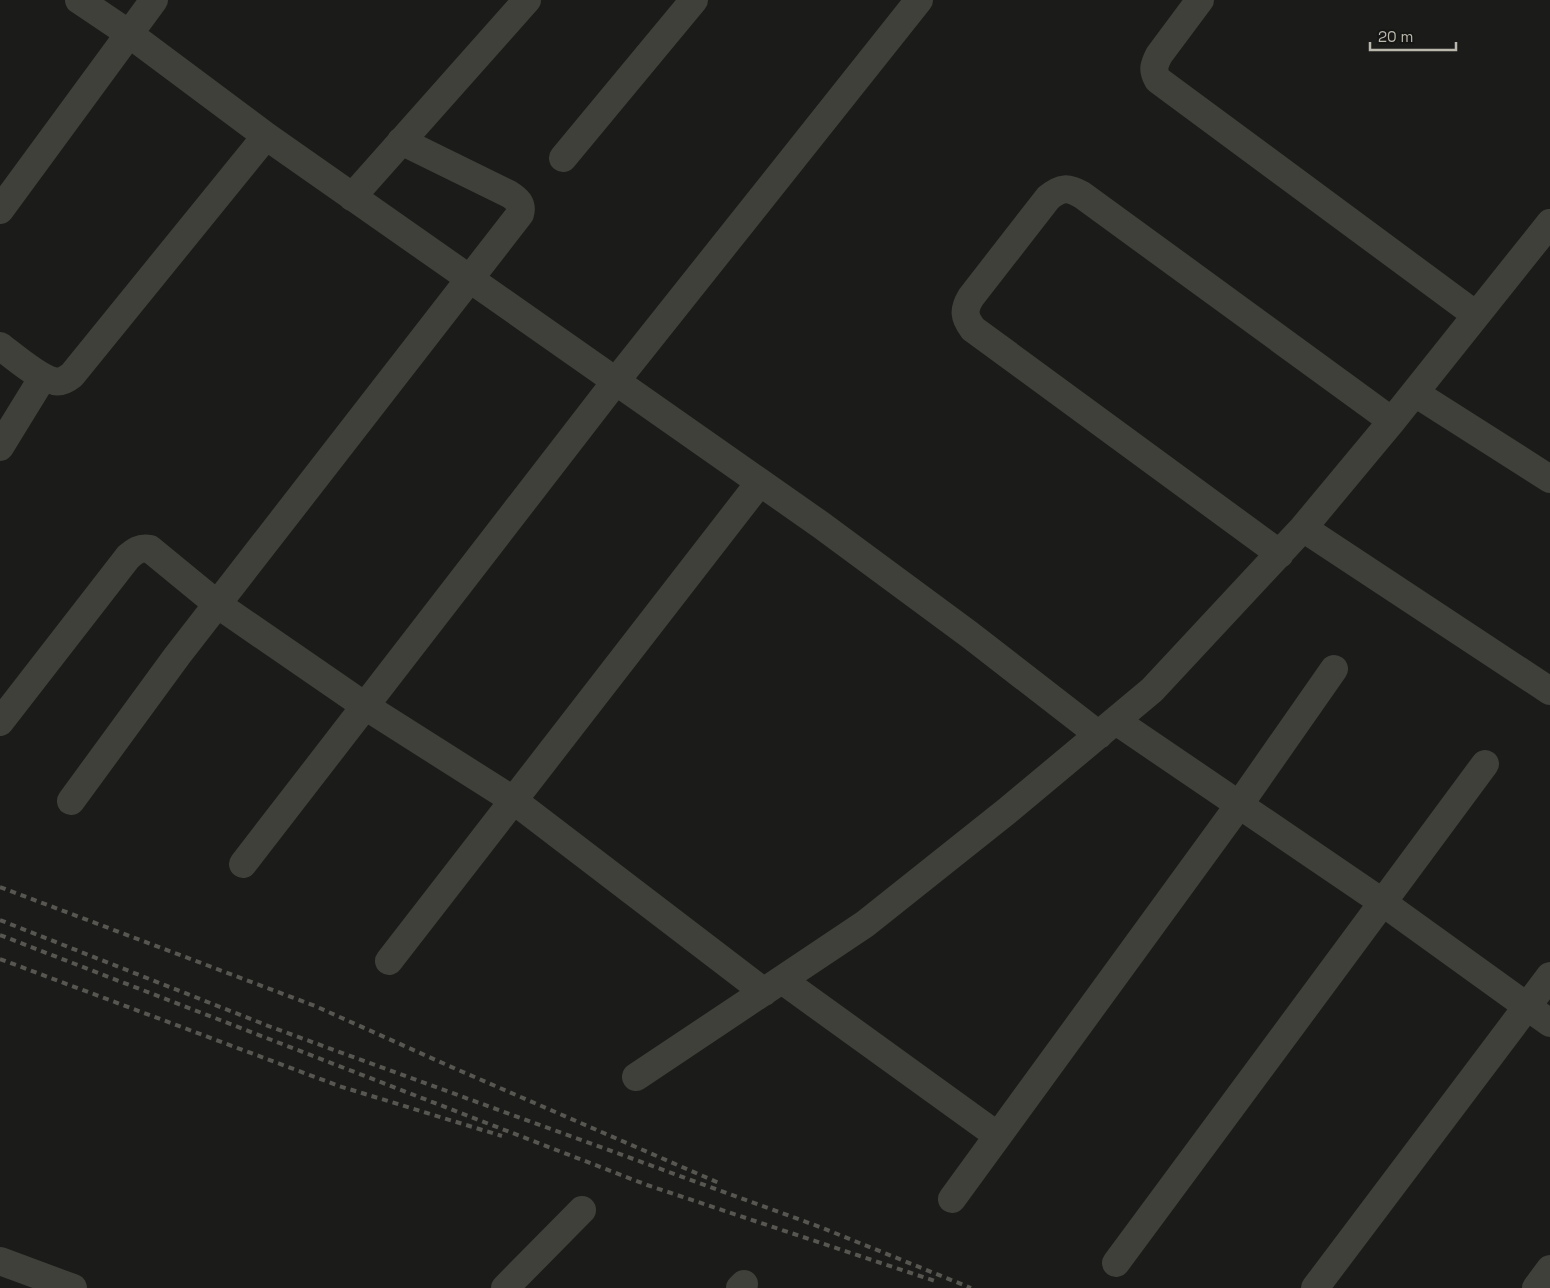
<svg xmlns="http://www.w3.org/2000/svg" width="1550" height="1288" font-family="'Space Grotesk',sans-serif">
<rect width="100%" height="100%" fill="#1b1b1a"/>
<g fill="none" stroke-linecap="round" stroke-linejoin="round">
<path stroke="#40403b" stroke-width="28" d="M79 0 128 33 266 136 821 525 970 635 1099 735
M1200 0 1159 55C1154 65 1152 70 1158 80L1476 315
M563 158 694 0
M352 197 527 0
M0 210 154 0
M0 346C12 355 40 379 54 381 61 383 67 379 72 375L266 136
M1415 393 1550 479
M0 447 43 377
M1303 528 1550 691
M1280 554 973 329C964 317 963 310 971 297L1048 198C1061 187 1068 187 1082 195L1392 421
M1116 721 1382 902 1550 1023
M0 722 128 557C135 551 140 547 150 549L217 604 365 706 513 800 764 992
M71 801 177 656 520 214C523 204 517 199 509 194L401 141
M243 864 616 381 919 0
M389 961 760 482
M782 980 998 1136
M636 1077 865 924 1007 811 1152 690 1303 528 1392 421 1550 223
M952 1199 1239 805 1334 669
M0 1261 73 1288
M1116 1263 1485 764
M505 1288 582 1210
M740 1288 744 1284
M1315 1288 1550 976
M1536 1288 1550 1269"/>
<path stroke="#575650" stroke-width="4" stroke-dasharray="6 5" stroke-linecap="butt" d="M0 887 315 1006 456 1069 719 1183
M0 920 271 1027 820 1227 971 1288
M0 935 647 1185 938 1282
M0 959 339 1086 502 1136"/>
</g>
<path d="M1370 42v8h86v-8" fill="none" stroke="#bab8ad" stroke-width="2.5"/>
<text x="1378" y="42" font-size="15" fill="#bab8ad" stroke="#161614" stroke-width="4" paint-order="stroke">20 m</text>
</svg>
